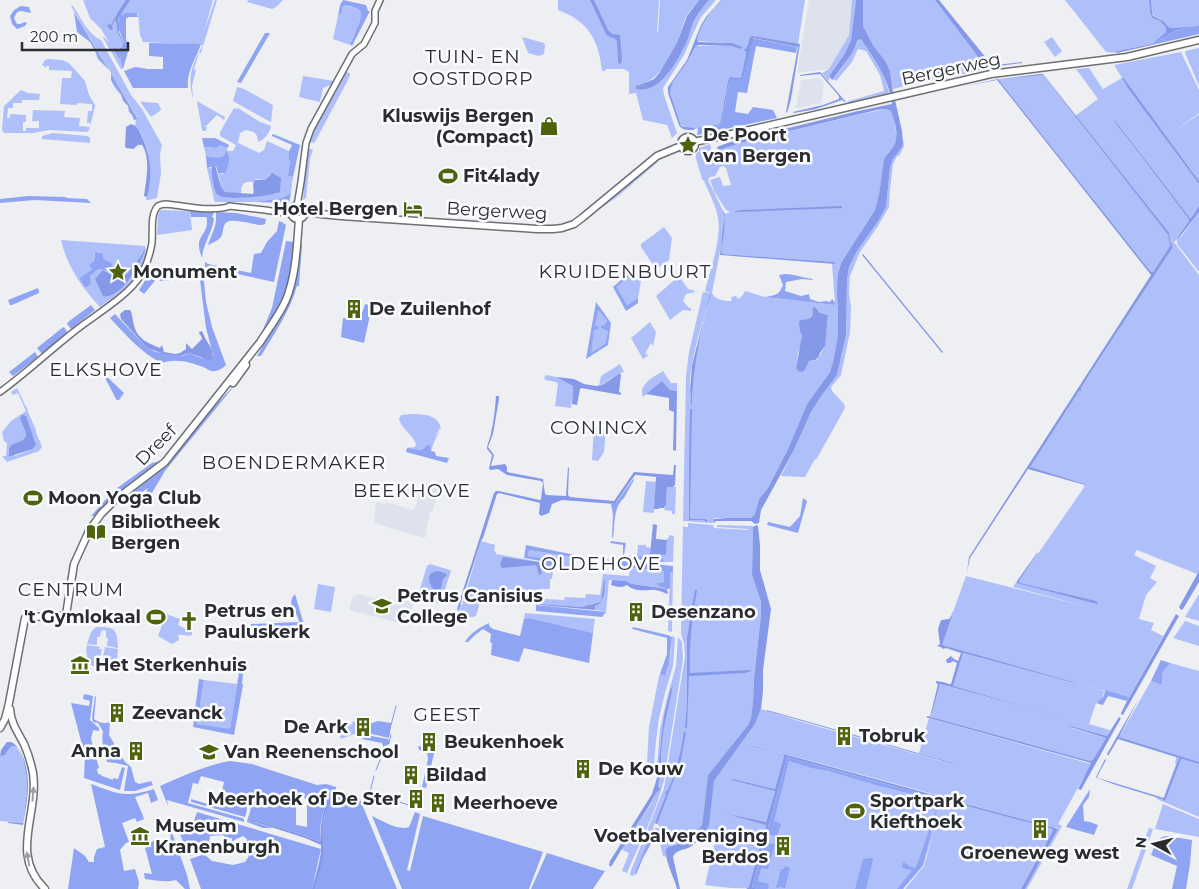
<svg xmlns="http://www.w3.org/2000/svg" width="1199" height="889" font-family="Montserrat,sans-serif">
<rect width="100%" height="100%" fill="#eeeff2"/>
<path fill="#dee2ec" d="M809 0H852L849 35 829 69 797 73Z
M818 78 822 80 824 84 821 103 796 108 801 80Z
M440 480H442L432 512H430L425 538 374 523 376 502 385 504 386 502 414 510 423 483 435 486Z
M360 594 385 601 388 600 398 603 406 601 414 602 407 625 349 610 353 596Z"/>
<path fill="#afbff9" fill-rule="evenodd" d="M83 0H213L204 32 215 0H217L201 53H199L194 69 196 70 192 86 193 99C187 76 192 64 203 45L143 42 140 35 138 13H125L118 33 123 44 122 47 116 50 113 49 120 59 123 69H121L102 36 107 40 110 44 101 29 90 18Z
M248 0H283L276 7 272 9 247 2Z
M558 0H659L657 32 658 33 660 0H699C695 5 691 10 687 15 683 23 681 32 678 41 671 59 658 81 638 85L640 90C665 86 680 59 688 37 690 31 692 25 695 19 699 12 704 6 709 0H716L701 17 697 25 684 55 663 88 664 95 677 133 672 138 667 125 643 120 636 93 629 94V72L624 69H606L605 71H602C599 40 588 21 558 10Z
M722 0H805L798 44 753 36 748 46 745 48 746 54 741 78 730 77 728 81 720 124C708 126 685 135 678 121L669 89 671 84 687 63 696 46H731L741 49 732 43 697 41C700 24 711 13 722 0Z
M852 0H856L851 40 844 55 829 76 830 78 828 81 822 73 829 69 849 35Z
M863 0H935L985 66 982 67 893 89 890 71 886 62 873 45 863 26Z
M1065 0H1149L1150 12 1152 18 1160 21 1166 28V32L1152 44 1117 51V53L1106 52Z
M1151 0H1199V26L1170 28 1163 21 1154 16 1152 11Z
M71 6H73L75 9C82 20 88 34 101 40L131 95 142 109 162 145 160 154 161 173 157 198 149 200H146C152 175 153 147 135 126L136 120 138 118Z
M343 6 354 7 361 12C362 25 352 33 350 45L333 39 338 16 342 12Z
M522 37 544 43 545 45 544 54 539 56 528 53Z
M1052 37 1062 51 1055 57 1044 42Z
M860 38C873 50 885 74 889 92L888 94 848 103 849 101 884 91 880 75 866 51 858 49 852 62 836 81 833 79 843 66Z
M1199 48V86L1185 53V51Z
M1181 52 1199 90V113L1172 133 1199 114V181L1133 91 1123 77 1122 78 1199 184V206L1191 218H1190L1121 131 1188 218 1189 221 1178 237H1181L1199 212V272L1177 244V240L1174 242 1199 275V571L1197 574 1137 550 1134 555 1156 566 1150 578 1157 582 1146 595 1139 619 1154 623 1151 630 1163 636 1129 697 1078 684 1104 691 1103 697 1096 703 1089 724 1110 730 1107 736 1071 726V728L1106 738 1093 761H1090L929 717 931 713H932L940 684 1059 716 952 686 963 653 1074 683V682L941 645 952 616H951L952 612H953L966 576 1096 609 1013 587 1017 581V583H1020L1019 581 1083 489 1085 484 1029 467 1079 391H1081V388L1089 375 1173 247 1171 243 1170 236 1107 155 1075 116 1098 99 1076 69 1089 68 1103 89 1122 78 1114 65Z
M47 59 62 60 69 63 85 81 89 95 95 105V107L89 130 87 132 50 130 33 133H4L2 130 4 106 21 90 28 93 40 94 39 100H22V103H13V108H8L7 118H10V114L26 115V122H23V131H26V128H39V121H32L33 110 65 111 64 117 80 118 79 126 90 127V123H87L88 111H92V104L77 103V105L60 104 62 78H71L72 71 49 70V66H46V68L42 65 44 61Z
M346 72 350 73V76L316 140 314 143 309 142 315 126 343 74Z
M1041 74 1043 75 1168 235 1170 246 1153 272H1151L998 79Z
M303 76 334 81 333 84 323 88 320 102 299 97Z
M237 87 244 89 273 105 271 122 265 119 233 101Z
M142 101 144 102 158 103 161 109 160 111 151 117 141 103Z
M197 101 225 117 224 120 217 115 205 127H207L206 130 207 131H203L202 130Z
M234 108 237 109 238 108 260 122 266 124 271 126C270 133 264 140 258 142L257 136 254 132 246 130 240 133 238 143 259 153 264 150 267 141 289 151V159L290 160 288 176 293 177 291 193 282 198 254 202H215L214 199 207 168H211L225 197 240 198 278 193 270 174 265 180 256 179 253 182C244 181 241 184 241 194L225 192 221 187 218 173 223 174 227 169V165L230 160 228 151H233L236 145 220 136V132Z
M886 109 891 111 893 114 897 137 896 141 892 149 886 155 879 194 875 210 841 263 838 274V335L832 367 830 372 807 404 787 451 768 488 759 499 755 514 751 518H714V523H710L683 521 686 376 689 352 703 292 710 293 705 291C710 271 722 237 718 218 716 205 709 193 704 181L702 179 695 155 699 151V148L710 144 711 149 715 155 717 164H720L717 147 719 150 752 140 862 114ZM723 166 726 168 731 185 723 186 720 177 710 180 714 191 726 210 730 212 725 214V215L708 180 710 177 715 176 720 167ZM720 251 722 254 835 262V264H832L835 302 834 305 765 297 745 291 743 295 738 299 736 296 731 297 732 301C724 301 715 300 712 293ZM710 294 711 295 696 353 694 364 692 405C683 376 703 324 710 294ZM816 308 820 313 826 315 828 317 824 348 817 360 809 361 805 370 796 368 798 353 801 345 803 320C814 320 810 315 816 308Z
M53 133 88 136 90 138V143L42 139V136Z
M903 139 904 146 899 156H897L893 164 890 189 889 207 878 226 860 252 850 276 849 293 851 308 850 332 841 375 831 387 832 391 844 404V403L845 408 816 460 815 459 805 477 781 476 793 452 811 412 822 395 837 375 846 335 847 280 849 267 857 251 879 220 886 207 890 168 893 159 902 147Z
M220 145 227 148C225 161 215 157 206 156L204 147 216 148Z
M309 149H313L310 159 306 198 303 200 307 151Z
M659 161 617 197 588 217 652 164Z
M160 210 190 211 192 230 157 235 158 215Z
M664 227 672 238 669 260 656 269 641 247V244Z
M61 240 145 246C147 251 146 256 144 261 135 284 119 293 100 307 82 288 67 266 61 240ZM143 250C138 269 132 280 115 292L95 280 103 270 101 269 97 270 90 276 91 283 80 279 92 269 95 252 102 253 104 259 111 263V269L109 271H106C110 273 116 278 121 278 129 278 140 257 143 250Z
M635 271 641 281 638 298 627 305 617 287Z
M679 276 688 289 695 291V292L686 294 683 301 689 308H691V311L683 310 670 320 656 296Z
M597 311H599L607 321 604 325 606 329 608 331 605 344 590 354Z
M650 322 656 332 653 346 651 343 645 354 649 355 643 359 631 338Z
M620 364 624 372 620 373 599 386 601 376Z
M663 371 671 383H677V391L670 390 662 381 643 397C638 384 654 377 663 371Z
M546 375 556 377 572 385 573 387 571 408 555 406 558 384 556 382 546 380 544 378Z
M17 388 26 407 27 408 28 412 36 430V432L39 440 40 441 42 447 39 451 7 462 3 457V456H6L7 443 4 441 2 432 11 421 26 411 18 393 13 395 11 392ZM25 415 36 445 33 449 15 456 10 448 11 445C25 441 31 438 22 423Z
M412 414C424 414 439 415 441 429L440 428 434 438 440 430 434 442 431 451 406 448 415 447 416 444C412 434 402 429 399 419L401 415Z
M594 426 606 428 604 452 598 461 592 460Z
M646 481 656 482 654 513 643 512Z
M667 487H676L675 514H672V511L664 510 666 505Z
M688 523 713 525 714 528 748 530V529L717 527V525L754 526 753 527 752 575 761 602V615L754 678 753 702 751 718 748 725 708 775 702 825 689 841 668 847 666 849V857L663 856 660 843H656L655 841 656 834 661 835 659 826V825L655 823 634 876 630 875V873L664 788 685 656 684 643 681 634 683 524 684 527H688Z
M669 535 674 536 673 562H664L663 558 637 556 638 545H646V547L651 548 650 554 666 555 667 538H669Z
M481 541 495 545 494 551 496 552V554L540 562 546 573 553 572 552 579H550V589H540V597L544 598V599L564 600 565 597 585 598 586 594 600 595 603 574 629 576 630 568 664 571V582L658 583V586L666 588V590L661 588 632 584 626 581 609 580 606 612 595 610V606L603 600 604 580 601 601C595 605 589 604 583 607L540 604 539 605H536V594C528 594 519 593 511 594 500 596 493 606 480 602L476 616C471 619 461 615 457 611L460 605H462Z
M529 550 572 557 571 564 565 566 553 565V561L544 560 528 556Z
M430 564 450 570 451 571 440 604 418 597V595L427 566ZM430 575 447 576 443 579 439 598Z
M670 572H673L672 632 668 631Z
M318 584 335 587 331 612 314 609Z
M1199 594V621L1185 617Z
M525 613 595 619 593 633 529 618 524 619Z
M166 614 180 619 178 625 192 632V635C187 637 183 634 178 635L179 640 172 644 158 636Z
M1185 621 1199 626V646L1173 638 1174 637Z
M96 627C115 627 117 628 118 648L107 646 108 638H106V631L104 630 101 631 100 637H97V645L87 644 91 632Z
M673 636 675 638 673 666 665 693 659 718 656 741 654 765 647 764 649 727 659 676 660 674 665 676C671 664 671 650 672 637Z
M678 637 682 642 683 659 664 780C656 812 640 842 627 873L622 871 629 853 621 849 651 804 656 792 659 791 657 778 656 777 660 729 667 698 676 666Z
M87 645 100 647 99 649H102L98 668 89 664 86 651Z
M105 647 118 649 117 660 112 667 106 669 101 668Z
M1170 663 1199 671V762L1185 758 1199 764V817L1159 800 1155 797 1163 799 1176 764 1175 763 1176 759V757L1179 758 1180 756 1119 737 1151 681 1162 685V673Z
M204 680 237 684 230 730 197 724Z
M761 709 802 722 952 764 953 763 919 753 929 718 1091 764 1058 824 1062 826 1027 889H1025L1056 833 1058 829 1057 828H1053L922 791 752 745 751 746 783 754 784 756 775 789 733 779 775 791 766 822 724 813 766 824 749 888C736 889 719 887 705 885L715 842 699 838 703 834 714 781 755 724Z
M353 721 368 731V733C357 732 352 735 341 739L338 730 352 724Z
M14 745C23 751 28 776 27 787 27 799 24 811 23 823L0 821V756L9 747Z
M787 757 983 810 1054 830 1021 889H905L924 866 933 834 923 866 903 889H753Z
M1163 804 1199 819V837L1155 829Z
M1149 828 1153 829 1132 889H1127Z"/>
<path fill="#90a4f4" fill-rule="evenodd" d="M343 0 366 5 368 11H370L352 46 350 44 360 21 361 12C356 7 350 5 343 6L342 12 338 16 340 5Z
M21 6 29 7 31 13 21 11 17 12 14 18 17 24H20L25 22 27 23 25 26 17 29 12 24 10 16 14 10Z
M74 12 109 70 98 59 95 51 90 42 77 32Z
M125 13H137L138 17H128L126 19V39L129 48 123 69 120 59 121 58 118 53 124 47V43L118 27 120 15H123Z
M1191 27H1199V34L1152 45 1174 31Z
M265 33H270L241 83 237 82Z
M752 38 797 47 796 53 756 46 747 93 738 92 735 112 748 114 753 107 773 110 777 118 697 135 698 129 721 125 729 83 732 79H743Z
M149 43 201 44C196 59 186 72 188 88H133L124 71 135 67 148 69H163V57L149 56Z
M111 73 138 119 134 120 132 115 129 112 128 106 123 101 121 95 114 86 111 80Z
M273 134 300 145 293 177 288 176 290 160H289V151L292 145 272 136V135Z
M202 138H215L229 145 227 149 230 160C227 164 228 169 225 173H218L216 166 207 168 206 156C215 157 225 161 227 148L220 145 216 148 204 147Z
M291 193 289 203 254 202 282 198Z
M28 196 65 197 67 198 87 199 91 203 35 200 0 203V199Z
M190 211 214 212 212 217 214 218C213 232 203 243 202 258 201 255 199 250 199 246 198 235 208 234 207 219L206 217H191Z
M216 212 236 213 266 219 265 224 262 225C255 225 232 218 227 222 222 225 224 232 221 237 219 240 212 243 208 245 213 230 217 227 216 212Z
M279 221 282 222 286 225 274 282 205 267V262L208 264 251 273 254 254 261 253 267 242 277 231Z
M286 241 294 242C292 266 290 289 278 310 274 318 267 325 262 332L272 308Z
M299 244H302L299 286H297C290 311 274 334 261 356H257L289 301 294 286Z
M95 252 102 253 104 259 110 262 112 264 111 269 109 271H106L101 269 97 270 90 276 91 283 87 287H85L80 279V278L92 269 89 265 94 261Z
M633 269 635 271 617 287 627 305 638 298V303L626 311 613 287Z
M151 271 170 273 171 280 160 281 158 277 144 294 139 290Z
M203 271 206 302 212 327 226 365C222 369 216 372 211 371 208 370 206 368 203 367 191 362 175 358 162 363 141 353 126 335 110 318L115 314 147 348 156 352 182 356 190 353 201 358 213 355 206 328 199 272Z
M785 274C795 274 803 278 813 279L812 280 802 279 786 282 785 291 801 296 809 294 810 299 819 302 826 301 830 302 832 299 835 302 834 305 765 297C776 295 779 295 783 285L779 275Z
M38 288 39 292V293L12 305H10L8 300Z
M596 302 611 323 608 345 586 359ZM598 311H599L607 321 604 325 601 326V328L608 331 605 344 591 353 594 330 598 329 599 327 595 326Z
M365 304 372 306 364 343 341 337 343 318 355 320 357 313H362Z
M91 305 95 310 71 329 67 324 68 322Z
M64 327 67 332 42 354 37 348 62 328Z
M35 352 38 357 13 376 9 372Z
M102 372 124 393 119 400H117L116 399Z
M235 385 165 471 146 503 141 501 148 488 134 498 128 495C139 483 155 476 167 464 190 438 209 409 235 385Z
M429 444 431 451 435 452 436 456 449 458 447 463 406 452 407 448 422 450Z
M161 461C145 475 126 486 110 500 105 505 100 515 93 516H91L107 498 117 488 152 463Z
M634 478V480L624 498C613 507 615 525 613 538L612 537 613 514 611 504 616 503Z
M803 498 807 501 798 533 767 525 768 522 790 527 800 516Z
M611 541 626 543 624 555 663 558 664 562 623 558V545L610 543Z
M526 545 575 555 574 565 561 569 555 567 545 568 541 561 524 558ZM529 550 572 557 571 564 565 566 553 565V561L544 560V559L528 556Z
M602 559 673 566V572H670V588L666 590 665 588 658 586 657 583 664 582V571L601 565Z
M295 594 304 625 251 628V624L299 622C298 611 285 605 295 594Z
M536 605 606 612 602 617 536 611Z
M529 618 593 633 589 663 524 648 519 662 491 655 492 643 490 642 491 634 483 629 475 635 468 642H465C471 632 479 628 489 623V626L493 629 520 636 524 619Z
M633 627 668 635 672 637 669 664 665 676 660 674 667 654V638L632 629Z
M1161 660 1170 663 1162 673V685L1151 681Z
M240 666 244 667 242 683 243 685 234 735 193 727 199 679 204 680 197 724 230 729Z
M1105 690 1129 697 1127 701 1108 696 1103 705 1096 703 1104 696Z
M84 694 93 696 90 720 99 728V731L93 730 91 739 99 768 97 769 98 774H100L102 776 113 780V778L118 779 122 767 125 768 120 790 84 778 85 756 71 703 89 706 90 701 83 699Z
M95 696 96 697 94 719C100 723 103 724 110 722L109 735 125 762 131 767 135 782 139 784 151 781 153 785 135 791H124L128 766 116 763 107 762C104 751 101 742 103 731L98 723 93 722 92 717Z
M378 721 391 723 389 738 368 733 369 724Z
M360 734 388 739 390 743 386 746 387 757H381L383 746 382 743 362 739V737L358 736Z
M418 746 435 749 426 788 422 787 428 759 427 752 419 750Z
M787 757 877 782 940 798 923 865 903 889H897L911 872V870L902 868 903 862 913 868 916 867 918 862 938 805 936 800 876 785 829 771 812 768 789 761 774 821 781 824 777 836 770 835 768 843 775 844 768 869 761 868 758 881 769 884 768 889H757L752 887Z
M230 761 252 764 317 785 326 784 336 787V790L359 797 397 889H315L324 849 322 838 323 823 327 806 330 801C321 809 320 830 320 842L300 834 250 818 249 820 273 828H263L247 822C248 817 253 807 250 801 247 796 228 793 222 791L224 782 201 776 198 784 193 783 188 803 242 818 244 819V822L167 800 168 806 160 786C183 776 206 765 230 761ZM296 793 301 795 307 800V827L296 825Z
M91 784C103 788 117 795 130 794 138 794 146 791 154 789L158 800 151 803 148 793 135 797C138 805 142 812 144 819L137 822 135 818 122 823 129 842 126 843 120 850 124 871 135 869 139 882 138 889H68L74 848 85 856 89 862H94V857L97 849 105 847Z
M1090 789 1089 797 1083 805 1084 821 1090 822 1098 825 1094 835 1066 827Z
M222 795 244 801 246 803 247 810 245 817 191 802V799L218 807Z
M197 812 321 849 312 889H201L190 859 202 855H205L212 861 233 865 245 862 249 856 244 852 247 839 243 836 236 839 232 842V838H226L223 835 210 836 209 841 206 844 207 850 190 856 188 854 178 829 193 824Z
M415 812 420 814 407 870 410 871 423 816 543 852 529 889H402L372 816C383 821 398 831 409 827Z
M169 824 187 875 190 889H185L176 880C165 883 156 880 145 879L144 873 152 874 145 848 150 846V844L154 840 159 843H165L171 837 168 831Z
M653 828 654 830 656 828 659 829 661 835 656 834 655 841 652 842 643 858 636 875 635 873Z
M1167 836 1192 840 1190 864 1186 889H1172L1177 866 1151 855C1155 846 1156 837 1167 836Z
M547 853 601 870 605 871 593 889H531Z
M872 858 873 860 866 889H855L863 859Z
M785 866 790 868 785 888 781 887 776 888 781 869H784Z"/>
<path fill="#8699e9" d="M126 0H130L118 19 119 32 125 46 118 53 121 58 120 59 113 49 115 48 117 50 122 47 123 44 118 33 116 21H114L112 26 113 29 111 30 107 26 108 24 111 25C116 16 120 8 126 0Z
M590 0H594L608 30 612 34 620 35 622 60 621 63 619 64 618 61 617 41C615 37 609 38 606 34Z
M699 0H709C704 6 699 12 695 19 691 26 690 34 687 41 679 59 660 95 636 89V86L647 82 654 79 660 72 677 43 687 16Z
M721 0H722C711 12 700 24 697 41L699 42 732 43 742 47 741 49 731 46 699 45 696 46C692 52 690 58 686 64 680 73 670 82 670 93L681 126 684 127 696 128 693 130C688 130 681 130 679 125L668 93V87L687 60 701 25 706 17Z
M856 0H863V26L873 45 886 62 890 71 893 91 902 131 903 143 902 147 893 159 890 168 886 207 879 220 857 251 849 267 847 280 846 335 837 375 822 395 811 412 793 452 761 510 759 523 755 524 751 521H716L714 523V519L726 518H751L755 514 759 499 768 488 787 451 807 404 830 372 833 362 838 335V305L837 294 838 274 841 263 875 210 879 194 884 160C886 154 890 152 893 147 900 137 895 122 891 111L886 109 877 110 748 141 719 150 717 147 727 143 858 111 892 104C889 79 875 59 861 39L858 40 852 53 833 79 832 80 829 76 844 55 851 40Z
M935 0H939L991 64 996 65 1022 62V63L991 67 931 81 984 67 985 66Z
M1149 0H1151L1152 11 1153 16 1163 21 1170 28 1199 26V27H1191L1174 31 1152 45 1117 53V51L1152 44 1166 32V28L1160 21 1152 18 1150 12Z
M753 36 800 44 791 99 787 113 786 112 798 47 753 38 743 79H732L729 83 721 125 698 129V128L720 124 728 81 730 77 741 78 746 54V52L744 50 748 45 750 37Z
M820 72 846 102H845L842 100 816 109 794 113 793 112 823 105 839 99V96L820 74 800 76V75Z
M1040 74H1043L1169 233 1171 243 1173 247 1089 375 1081 388V391H1079L1030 467 1085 484V485L1028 469 970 558 967 572 969 557 1151 275 997 80 965 86 998 79 1151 272H1153L1170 246 1168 235 1043 75 1004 79Z
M1123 77 1199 181V184L1128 88 1122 78Z
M1114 121H1115L1190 218H1191L1199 206V212L1179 238 1178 237 1189 221 1188 218Z
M131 124C138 126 140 133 143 139 152 159 152 177 147 197L144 196C146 180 151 159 142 145 138 144 136 146 134 149L126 148 125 146 126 128V127Z
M215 165 221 187 225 192 253 194C255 189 251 184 255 180H265L272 173 281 178 280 192C271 196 225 202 217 194 214 191 211 172 212 167Z
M842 206V208L735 212V211L743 210Z
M723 210 725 214C724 223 720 246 722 254L835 262V264L720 255 716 271C720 254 728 227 723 210Z
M145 249C142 263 120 300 103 296L95 279 103 270 118 278 124 277 134 266Z
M863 254 943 352 942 353 862 255Z
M710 294 711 295C700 331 693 367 692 405H691L690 389 692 365Z
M813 307 816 308 820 313 828 315 825 346 820 353 818 358 815 360 809 361 805 370 802 372 798 371 796 368 802 336 800 331 799 322 800 320C811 319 813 319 813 307Z
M125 310H130C133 315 132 319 134 325 137 339 148 343 160 348L162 345 164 352 175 354 180 353 186 349V343L192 349 202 339 201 336 199 333V332L202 331C204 335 206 340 208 343 212 349 213 351 212 359L208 360 190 353 180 356 164 354 147 348 121 319 120 314Z
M620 373 621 375 619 392 621 393V395L581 388 580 389 577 405 572 404 573 386 556 377 574 379 584 384 596 386 602 385Z
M662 381 670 390 677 391 676 451 673 450 674 412 669 410V398L646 394Z
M496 396H499V399L493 434 488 447 494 455 491 466 505 464 507 467V472L543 479 545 494 547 495 566 496 568 467 569 468 568 495 570 497 614 501 634 472 672 475H673L674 465H676L675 485 673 487H667L666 505 664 508H660L658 509H654L656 477 637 475H635L615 504 562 500 552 504 549 513 541 516 539 514 540 503 499 493 497 494 483 538 481 541 460 606 458 610 457 609 494 493 496 491H499L540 500 541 499 543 483 541 481 507 475 498 469 491 470 489 469 492 455 487 449C487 444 490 439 491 433 494 421 495 408 496 396Z
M690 409H692L690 517 691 519H705L707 520V522H706L704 520H689V463Z
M22 415 26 416 36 445 33 449 11 456H9V449L11 445C32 438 27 436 20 418Z
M653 524 657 525 656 539 667 540 666 555 650 554Z
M757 525 758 526 760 545V570L771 609 763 670V691L761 709 755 724 714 781 709 825C706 832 697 843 690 847 683 851 676 849 673 857L680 889H677C674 876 665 863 666 849L668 847 689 841 702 825 708 775 748 725 751 718 753 702 754 678 761 615V602L752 575 753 527Z
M1037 553H1038L1019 581 1020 583 1096 601 1098 602 1097 604 1017 583V581Z
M503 557 539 562 542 574 539 575 537 567 536 565 502 568 500 564Z
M438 571 445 573 447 576 443 579 439 600C437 592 418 574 438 571Z
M1199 571V582L1183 609 1181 610 1179 607Z
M604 580H605C604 591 606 602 595 606V610L539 605 540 604 583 607C589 604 595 605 601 601Z
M612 580 626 581 632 584 661 588 667 590 668 593 667 594C662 592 657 589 651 590 642 590 635 592 627 585 623 588 616 587 611 585Z
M695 590H697C692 618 689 645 690 673L751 670V671L745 673 689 676 687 728H685L687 704V638Z
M1176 614 1179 616 1123 715 1121 714V713L1127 701Z
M951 616H952L942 645 1074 682V683L963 653 953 686 1062 717 940 684 932 713H931L938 684 936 683V681L943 682 949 684H951L957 663 953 661 950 663H947L946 660 951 656 954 659 958 661 961 653 946 648 943 649 941 647 937 646 940 644 938 629 941 620 949 619Z
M673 685 664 727 661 752V769L658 785 660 790C654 793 653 800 649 806 636 826 623 847 611 867L609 865 610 861 652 794 657 778 664 716 670 691Z
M1139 698 1119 737 1199 762V764L1183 759H1181L1165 801 1162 799 1116 785 1097 778 1096 777 1105 759 1106 760 1097 777 1098 778 1164 798 1179 758 1118 739 1108 756 1107 754Z
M767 710 953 763V764L767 711Z
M927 716 1090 761 1093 760 1106 738 1070 727 1071 726 1107 736 1119 717 1121 718 1081 790 1078 789 1091 763 929 718H927Z
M684 732H686L681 760 657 824 655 823 666 795 665 792 668 790C676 772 681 752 684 732Z
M7 742H11C24 748 28 771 28 785 28 798 25 812 23 825L8 823V822L23 823C24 811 27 799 27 787 28 777 20 725 5 755L0 756 1 750Z
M751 745 1058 829 1025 889H1021L1053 831 1052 829 787 757 752 887 757 889H746L749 887 766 825 724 813 766 822 775 791 732 780 733 779 775 789 784 756 783 754 751 746Z
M329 800 331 801C324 811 322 826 323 839 323 843 324 846 324 850 323 863 318 876 315 889H312C315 877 322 857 321 845L305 838 249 820 250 818 300 834 320 842C321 829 321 811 329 800Z"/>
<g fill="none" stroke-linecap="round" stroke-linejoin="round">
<path stroke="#8699e9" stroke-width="1" d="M376 770 384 750 389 742 391 736 389 733 390 729 396 706
M365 791 421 809
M370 792 374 776"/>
<g stroke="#6e6f72" stroke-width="8">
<path id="minor" d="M229 206 265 210 291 214
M297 206 301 182 306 143 311 129 352 54 364 44 375 23V11L380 0
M0 392C25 374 47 353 71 334 91 317 128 297 141 275 147 265 150 254 152 243 153 231 150 214 158 206 163 203 168 204 174 205 192 207 213 212 231 206"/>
</g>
<g stroke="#6e6f72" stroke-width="9">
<path id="major" d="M681 144a7 7 0 1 1 14 0a7 7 0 1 1-14 0Z
M694 142 741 132 991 74 1127 57 1199 40
M291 212a7 7 0 1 1 14 0a7 7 0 1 1-14 0Z
M305 211 321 214 341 216 537 229H553L562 228 574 224 582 218 657 156 681 146
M259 344C268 329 279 316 286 300 296 276 297 245 299 219
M233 383 246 365
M10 709C11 723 17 731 24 744 28 753 31 763 33 773 39 815 9 854 45 889
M0 728 5 719 9 703 25 618 29 617 61 616 66 615 74 564 89 531 101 514 115 500 165 462 261 341"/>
</g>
<use href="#minor" stroke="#fff" stroke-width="5"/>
<use href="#major" stroke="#fff" stroke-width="6"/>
</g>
<defs><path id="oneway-solid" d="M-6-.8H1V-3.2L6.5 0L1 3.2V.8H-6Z" transform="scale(1.25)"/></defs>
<g fill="#a0a0a0">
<use href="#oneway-solid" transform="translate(33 794) rotate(-86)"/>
<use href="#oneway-solid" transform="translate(28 859) rotate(-101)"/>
</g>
<defs>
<g id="shop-bare" transform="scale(1.5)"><path d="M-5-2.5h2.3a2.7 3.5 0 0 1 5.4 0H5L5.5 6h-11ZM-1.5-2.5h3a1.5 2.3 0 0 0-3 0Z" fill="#4f630d" stroke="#fbfcff" stroke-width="2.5" paint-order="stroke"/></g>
<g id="sight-bare" transform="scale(1.5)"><path d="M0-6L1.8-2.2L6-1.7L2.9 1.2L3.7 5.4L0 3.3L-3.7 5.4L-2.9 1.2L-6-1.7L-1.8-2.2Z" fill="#4f630d" stroke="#fbfcff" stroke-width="2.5" paint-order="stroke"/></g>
<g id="stadium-bare" transform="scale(1.5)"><path d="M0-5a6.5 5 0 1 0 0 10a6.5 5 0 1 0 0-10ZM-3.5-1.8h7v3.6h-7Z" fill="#4f630d" stroke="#fbfcff" stroke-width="2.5" paint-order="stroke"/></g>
<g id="hotel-bare" transform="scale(1.5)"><path d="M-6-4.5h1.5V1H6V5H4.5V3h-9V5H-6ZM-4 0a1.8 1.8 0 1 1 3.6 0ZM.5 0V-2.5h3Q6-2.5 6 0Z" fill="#4f630d" stroke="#fbfcff" stroke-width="2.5" paint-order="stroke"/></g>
<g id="building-bare" transform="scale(1.5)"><path d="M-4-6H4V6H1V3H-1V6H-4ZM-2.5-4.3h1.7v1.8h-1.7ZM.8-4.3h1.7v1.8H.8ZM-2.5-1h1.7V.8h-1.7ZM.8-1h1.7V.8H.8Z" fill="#4f630d" stroke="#fbfcff" stroke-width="2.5" paint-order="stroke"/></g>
<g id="library-bare" transform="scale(1.5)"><path d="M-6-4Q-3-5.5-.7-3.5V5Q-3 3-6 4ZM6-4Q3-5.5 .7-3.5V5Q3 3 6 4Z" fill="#4f630d" stroke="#fbfcff" stroke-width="2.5" paint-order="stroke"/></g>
<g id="school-bare" transform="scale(1.5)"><path d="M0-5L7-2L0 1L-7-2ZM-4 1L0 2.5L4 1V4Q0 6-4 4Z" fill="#4f630d" stroke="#fbfcff" stroke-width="2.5" paint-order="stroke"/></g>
<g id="church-bare" transform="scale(1.5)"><path d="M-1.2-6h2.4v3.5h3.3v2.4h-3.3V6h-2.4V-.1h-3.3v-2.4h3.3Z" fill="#4f630d" stroke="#fbfcff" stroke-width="2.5" paint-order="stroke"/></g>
<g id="museum-bare" transform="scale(1.5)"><path d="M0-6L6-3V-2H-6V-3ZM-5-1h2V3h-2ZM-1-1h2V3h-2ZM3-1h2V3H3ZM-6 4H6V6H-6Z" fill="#4f630d" stroke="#fbfcff" stroke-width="2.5" paint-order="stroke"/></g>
</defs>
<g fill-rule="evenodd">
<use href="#shop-bare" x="549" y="126"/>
<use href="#sight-bare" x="688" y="145"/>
<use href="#stadium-bare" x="448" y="176"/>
<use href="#hotel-bare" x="413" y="209"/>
<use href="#sight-bare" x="118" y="272"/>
<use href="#building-bare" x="354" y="309"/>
<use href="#stadium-bare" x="33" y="498"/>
<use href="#library-bare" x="96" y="532"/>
<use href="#school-bare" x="382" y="606"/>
<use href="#building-bare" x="636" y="612"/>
<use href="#stadium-bare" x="156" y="617"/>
<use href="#church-bare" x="189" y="621"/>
<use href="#museum-bare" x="80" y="665"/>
<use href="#building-bare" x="117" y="713"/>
<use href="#building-bare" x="363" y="727"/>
<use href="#building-bare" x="844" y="736"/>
<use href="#building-bare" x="429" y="742"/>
<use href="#building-bare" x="136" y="751"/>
<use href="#school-bare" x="209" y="752"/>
<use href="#building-bare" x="583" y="769"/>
<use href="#building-bare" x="411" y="775"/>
<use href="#building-bare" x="416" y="799"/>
<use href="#building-bare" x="438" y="803"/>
<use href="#stadium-bare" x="855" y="811"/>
<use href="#building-bare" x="1040" y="829"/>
<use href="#museum-bare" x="140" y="836"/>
<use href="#building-bare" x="783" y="846"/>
</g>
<g text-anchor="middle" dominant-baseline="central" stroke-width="5" stroke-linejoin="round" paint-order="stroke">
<g font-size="18" fill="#2b2c2d" stroke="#fbfcff">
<text transform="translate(951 69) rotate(-12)">Bergerweg</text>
<text transform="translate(497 211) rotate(3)">Bergerweg</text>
<text transform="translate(156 445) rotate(-45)">Dreef</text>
</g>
<g font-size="18" font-weight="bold" fill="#2b2c2d" stroke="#fbfcff" text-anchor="start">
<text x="534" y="116" text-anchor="end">Kluswijs Bergen<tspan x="534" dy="21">(Compact)</tspan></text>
<text x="703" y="135">De Poort<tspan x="703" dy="21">van Bergen</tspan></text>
<text x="463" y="176">Fit4lady</text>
<text x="398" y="209" text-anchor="end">Hotel Bergen</text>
<text x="133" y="272">Monument</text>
<text x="369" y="309">De Zuilenhof</text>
<text x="48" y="498">Moon Yoga Club</text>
<text x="111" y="522">Bibliotheek<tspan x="111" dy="21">Bergen</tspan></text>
<text x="397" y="596">Petrus Canisius<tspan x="397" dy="21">College</tspan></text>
<text x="204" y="611">Petrus en<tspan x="204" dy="21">Pauluskerk</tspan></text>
<text x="651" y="612">Desenzano</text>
<text x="141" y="617" text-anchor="end">'t Gymlokaal</text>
<text x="95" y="665">Het Sterkenhuis</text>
<text x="132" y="713">Zeevanck</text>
<text x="348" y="727" text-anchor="end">De Ark</text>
<text x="859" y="736">Tobruk</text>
<text x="444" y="742">Beukenhoek</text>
<text x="121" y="751" text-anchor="end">Anna</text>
<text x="224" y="752">Van Reenenschool</text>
<text x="598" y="769">De Kouw</text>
<text x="426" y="775">Bildad</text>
<text x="401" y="799" text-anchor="end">Meerhoek of De Ster</text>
<text x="870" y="801">Sportpark<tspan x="870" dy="21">Kiefthoek</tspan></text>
<text x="453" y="803">Meerhoeve</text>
<text x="155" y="826">Museum<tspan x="155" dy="21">Kranenburgh</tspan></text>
<text x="768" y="836" text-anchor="end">Voetbalvereniging<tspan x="768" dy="21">Berdos</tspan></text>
<text x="1040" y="853" text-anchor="middle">Groeneweg west</text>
</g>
<g font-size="19" letter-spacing="1" fill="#2c2d30" stroke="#fbfcff">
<text x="473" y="56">TUIN- EN<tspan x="473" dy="22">OOSTDORP</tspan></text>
<text x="625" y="271">KRUIDENBUURT</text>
<text x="106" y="369">ELKSHOVE</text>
<text x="599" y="427">CONINCX</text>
<text x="294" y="462">BOENDERMAKER</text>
<text x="412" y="490">BEEKHOVE</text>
<text x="601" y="563">OLDEHOVE</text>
<text x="71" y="589">CENTRUM</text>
<text x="447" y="714">GEEST</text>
</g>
</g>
<g transform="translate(1154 844) rotate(277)" stroke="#fbfcff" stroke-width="4" paint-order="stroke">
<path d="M0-4L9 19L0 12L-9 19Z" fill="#2b2c2d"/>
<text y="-8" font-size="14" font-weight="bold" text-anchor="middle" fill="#2b2c2d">N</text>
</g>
<path d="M22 42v8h106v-8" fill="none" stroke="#2b2c2d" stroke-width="2.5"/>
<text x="30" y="42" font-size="15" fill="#2b2c2d" stroke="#fbfcff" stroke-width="4" paint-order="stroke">200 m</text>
</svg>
